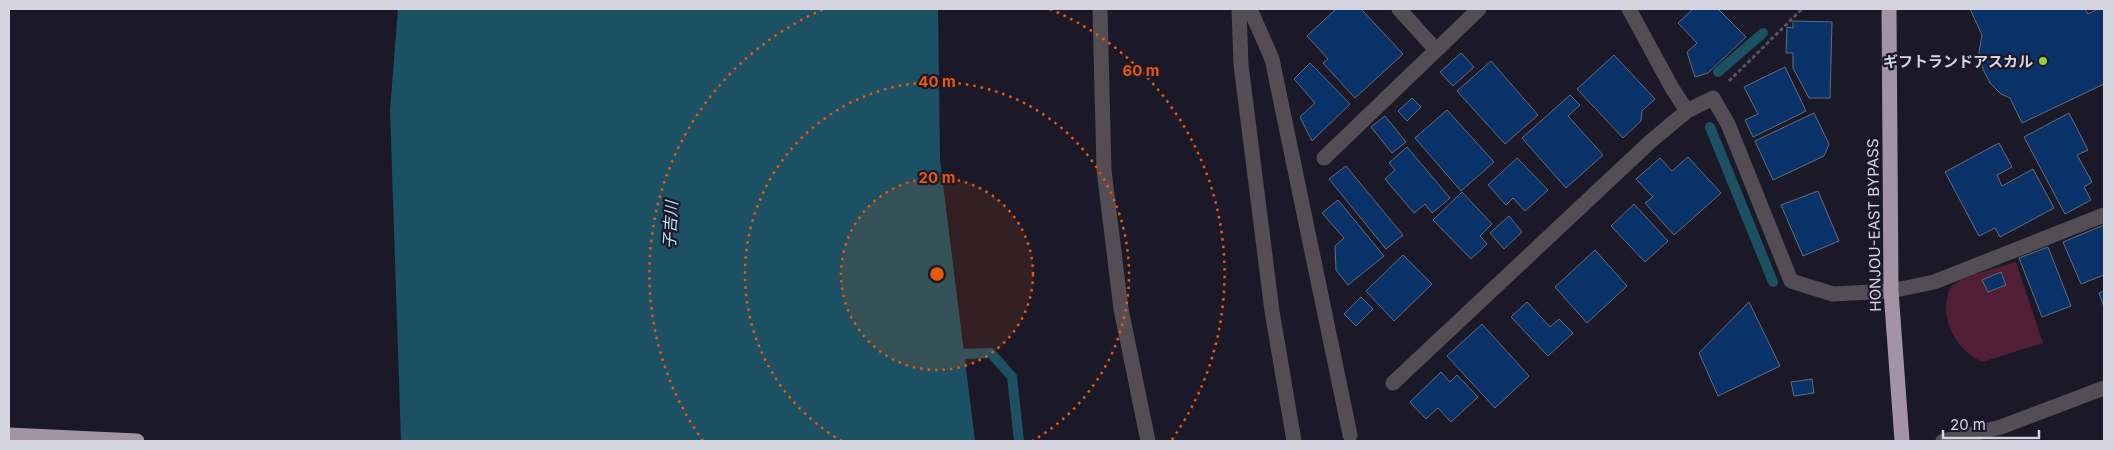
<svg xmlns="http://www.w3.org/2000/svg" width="2113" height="450" font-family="Inter,'Noto Sans JP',sans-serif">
<rect width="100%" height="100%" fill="#1b1928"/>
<path fill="#501f35" d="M2016 262 2043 343 1982 362C1959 351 1942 325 1947 299 1948 294 1949 288 1953 285 1970 273 1996 269 2016 262Z"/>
<path fill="#1c5163" d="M398 9H938L940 160 975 441H401L390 110Z"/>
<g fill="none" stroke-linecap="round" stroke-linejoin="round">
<path stroke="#1c5163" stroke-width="10" d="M1718 72 1763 33
M1710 127 1773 282
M964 354 991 353 1012 377 1019 441"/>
</g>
<path fill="#093268" stroke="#626d7c" d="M1336 9H1361L1403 54 1355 98 1323 63 1328 59 1307 36Z
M1693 9H1718L1746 37 1708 73 1695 77 1687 52 1697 43 1678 23Z
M1970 9H2085L2088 14 2098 9H2104V84L2022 123 2010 98 2001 94 1990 83 1983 69 1979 52 1982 35Z
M1793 21 1832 22 1830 98H1809L1793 68V53H1786L1787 27 1793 28Z
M1461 53 1474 67 1453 86 1440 72Z
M1614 55 1655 99 1642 111 1641 121 1623 138 1577 89Z
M1491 61 1538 115 1505 144 1457 91Z
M1310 63 1350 104 1312 141 1300 117 1315 103 1294 79Z
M1785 67 1806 111 1753 137 1745 120 1758 114 1744 87Z
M1570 95 1580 105 1568 116 1603 155 1566 188 1522 138Z
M1412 98 1421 107 1407 121 1398 111Z
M1447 110 1494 162 1461 191 1415 138Z
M1814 113 1829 144 1824 156 1773 180 1755 141Z
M2069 113 2088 150 2077 155 2092 182 2084 187 2091 200 2065 214 2024 137Z
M1385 116 1406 142 1392 153 1371 127Z
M1999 143 2012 167 1997 175 2002 186 2033 169 2054 208 2000 237 1995 228 1979 236 1945 172Z
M1407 147 1450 198 1432 213 1425 204 1414 213 1385 179 1395 170 1389 163Z
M1688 157 1721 193 1674 235 1645 203 1653 197 1636 179 1660 158 1672 171Z
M1517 158 1548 190 1525 211 1513 198 1506 205 1488 185Z
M1346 166 1403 235 1386 249 1329 179Z
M1818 191 1839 241 1803 256 1781 205Z
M1462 192 1492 224 1480 236 1487 244 1471 259 1433 220Z
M1338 200 1384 256 1348 285 1336 270 1335 246 1344 238 1322 213Z
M1634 204 1668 241 1645 262 1611 226Z
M1509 216 1522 232 1504 249 1490 233Z
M2104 225V275L2081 284 2063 242Z
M2048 247 2071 306 2042 317 2019 258Z
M1595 250 1627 286 1587 323 1555 287Z
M1403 255 1432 284 1394 321 1366 291Z
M2001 272 2006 285 1988 292 1982 280Z
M2104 291V307L2099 293Z
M1361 297 1373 309 1356 326 1344 314Z
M1527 302 1550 327 1559 319 1573 333 1548 356 1511 317Z
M1749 302 1780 366 1718 396 1699 353Z
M1482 324 1529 376 1495 408 1447 356Z
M1441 372 1450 382 1457 375 1478 397 1451 422 1438 408 1426 419 1410 402Z
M1812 379 1814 393 1794 396 1791 382Z"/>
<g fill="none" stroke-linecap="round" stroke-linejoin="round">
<path stroke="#555461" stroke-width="3" stroke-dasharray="4 2.5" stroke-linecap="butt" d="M1729 81 1802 9"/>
<path stroke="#534d54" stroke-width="15" d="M1100 9 1104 170 1121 309 1148 441
M1239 9 1241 65 1272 311 1294 441
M1250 9 1272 59 1350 435
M1399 9 1436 50
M1629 9 1672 88 1687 111
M1324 158 1479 9
M1393 383 1651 141 1687 111 1713 98 1728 124 1791 281 1833 294 1891 291 1934 282 2104 215
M1943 441 2001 427 2104 388"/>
<path stroke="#a294a4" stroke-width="15" d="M1889 9 1891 291 1902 441
M9 435 137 441"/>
</g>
<circle cx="937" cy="274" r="96" fill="#e8590c" fill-opacity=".12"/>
<g fill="none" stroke="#e8590c" stroke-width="2.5" stroke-dasharray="2.5 5">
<circle cx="937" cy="274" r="96"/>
<path d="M842 441A192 192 0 1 1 1032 441"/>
<path d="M703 441A288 288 0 0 1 824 9M1050 9A288 288 0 0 1 1171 441"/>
</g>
<circle fill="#97cc39" stroke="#1b1928" stroke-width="2" cx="2043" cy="61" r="5"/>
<g text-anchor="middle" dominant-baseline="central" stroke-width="4.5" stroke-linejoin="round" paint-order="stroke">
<g font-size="15" font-weight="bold" fill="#d5d5df" stroke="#1b1928" text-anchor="end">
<text x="2033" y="61">ギフトランドアスカル</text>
</g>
<g font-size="15" fill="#d5d5df" stroke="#1b1928">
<text transform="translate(1874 225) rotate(-91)">HONJOU-EAST BYPASS</text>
</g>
<g font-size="16" font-style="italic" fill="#b7e4f7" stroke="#1b1928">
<text transform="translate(670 225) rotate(-87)">子吉川</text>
</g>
</g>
<circle cx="937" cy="274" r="8" fill="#e8590c" stroke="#1b1928" stroke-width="2.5"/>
<g font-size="15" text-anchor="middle" font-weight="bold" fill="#e8590c" stroke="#1b1928" stroke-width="4.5" stroke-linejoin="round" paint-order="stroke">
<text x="1141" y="76">60 m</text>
<text x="937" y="87">40 m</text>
<text x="937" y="183">20 m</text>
</g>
<rect width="2113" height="450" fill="none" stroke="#d5d5df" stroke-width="20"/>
<path d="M1943 430v8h96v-8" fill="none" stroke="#d5d5df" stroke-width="2.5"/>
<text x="1950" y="430" font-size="15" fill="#d5d5df" stroke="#1b1928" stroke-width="4" paint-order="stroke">20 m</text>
</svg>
